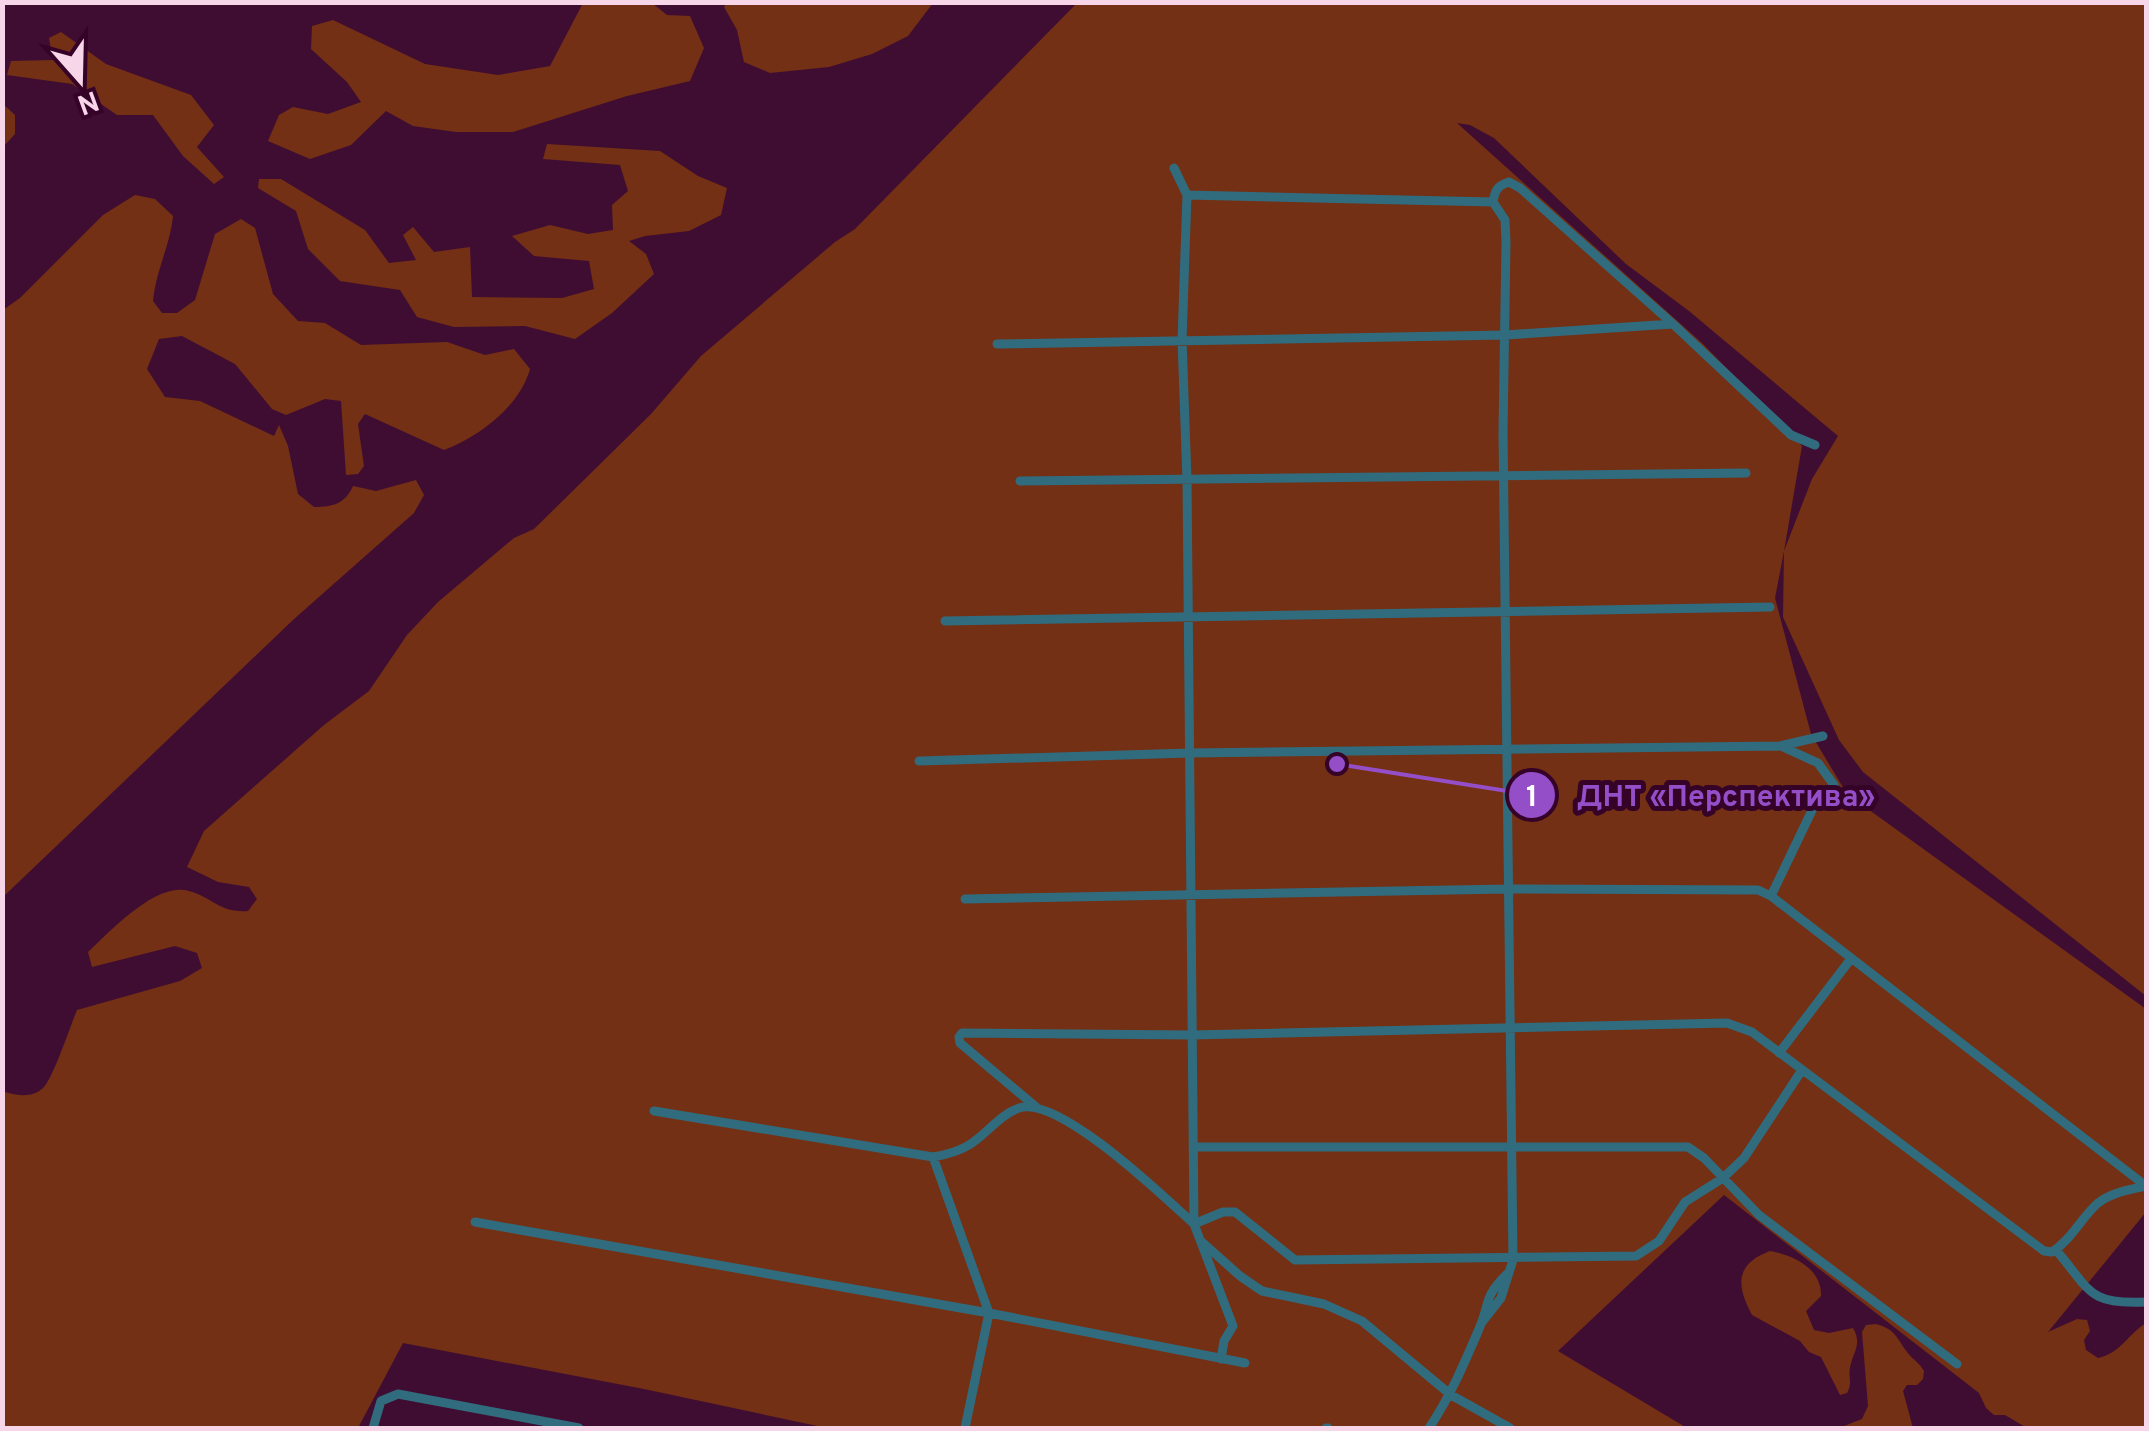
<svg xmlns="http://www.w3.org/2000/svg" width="2149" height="1431" font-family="Overpass,sans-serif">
<rect width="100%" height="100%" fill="#400d32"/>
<path fill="#733014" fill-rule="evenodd" d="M727 2H933V3L908 36 872 54 829 67 770 73 744 62 737 30 724 7Z
M583 3H652L667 15 690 16 704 48 690 81 627 96 513 132H456L413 126 386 111 351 145 310 159 268 141 279 115 293 107 328 114 361 102 347 82 311 49 312 26 333 20 425 64 498 75 550 66Z
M1077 3H2146V996L1863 772 1839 740 1783 617 1784 551 1775 598 1811 734 1847 794 2146 1009V1212L2048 1332 2077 1319 2087 1320 2090 1331 2084 1340 2086 1350 2098 1358C2121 1353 2128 1334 2146 1323V1428H2027L2005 1415H1994L1986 1408 1979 1393 1724 1195 1558 1351 1687 1428H827L644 1389 403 1343 358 1428H3L2 1088 5 1092C18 1096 34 1098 44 1087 54 1075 70 1027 77 1010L180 981 202 968 197 953 175 946 92 967 88 952C110 931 157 881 189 891 214 898 219 913 248 911L257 899 249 887 218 882 187 867 204 831 324 725 369 691 407 635 438 602 514 538 534 529 651 414 701 356 835 242 855 229ZM1457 123 1470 125 1494 138 1626 264 1689 311 1838 436 1812 479 1784 551 1802 446 1703 344Z
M61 32 106 64 191 95 214 125 197 147 224 177 214 184 183 156 153 115H117L72 84 7 75 11 61 53 60 49 38Z
M3 104 15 115V134L3 147Z
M547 144 660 151 698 176 727 188 721 215 689 231 645 236 629 241 646 254 654 274 612 313 575 339 525 326 454 327 417 317 400 290 340 281 308 249 296 211 258 188 259 179H281L365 230 389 263 416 260 403 235 413 227 434 252 470 247 472 297 562 298 594 289 589 261 534 256 512 236 550 225 588 234 613 230 612 205 628 191 620 165 543 159Z
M135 195 155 199 173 216C170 246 156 270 153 301L162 313H177L195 300 215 234 241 219 255 228 273 294 298 321 325 323 361 345 447 342 485 355 514 349 530 369C520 406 479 437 444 450L365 414 358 424 364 466 358 474 346 475 341 401 325 399 286 415 272 409 235 364 182 336 159 339 147 369 165 397 200 401 274 436 279 425 288 446 298 494 314 507C333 507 345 504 353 486L376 491 416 480 424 495 414 513 294 619 3 897V310L20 298 103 215Z
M1770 1251C1794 1255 1822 1269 1821 1296L1806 1311 1814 1330 1829 1333 1853 1328C1863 1345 1852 1353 1850 1368 1848 1379 1853 1382 1847 1393L1840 1395 1821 1357 1809 1352 1800 1341 1752 1315C1736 1285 1735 1264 1770 1251Z
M1876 1324C1895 1329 1896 1337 1907 1352 1912 1359 1919 1362 1924 1371L1923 1379 1917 1385H1907L1903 1391 1913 1428H1839L1862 1419 1868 1406 1862 1332 1866 1325Z"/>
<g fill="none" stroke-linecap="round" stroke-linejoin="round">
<path stroke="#316c7e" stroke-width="9" d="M1174 168 1187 195 1182 340 1187 480 1194 1224 1233 1326 1224 1341 1221 1359
M1187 195 1493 202
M1493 202C1495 190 1497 186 1509 182L1520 188 1673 324 1791 435 1815 445
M997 344 1505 335 1673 324
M1020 481 1746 473
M945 621 1770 607
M919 761 1190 753 1780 746 1823 736
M1771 896 1816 802 1834 785 1818 763 1783 747
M965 899 1507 889 1758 890 1771 896 2146 1186
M1779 1053 1850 960
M1036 1107 960 1043 959 1037 962 1033 1192 1035 1727 1023 1752 1032 2044 1251 2052 1252C2072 1239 2081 1218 2098 1203 2112 1192 2129 1190 2146 1186
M654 1111 933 1157C945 1155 959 1151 969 1145 987 1134 999 1115 1019 1108 1059 1095 1164 1197 1194 1224L1223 1212H1235L1295 1260 1636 1256 1659 1241 1685 1202 1723 1178 1744 1158 1802 1070
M1193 1147H1688L1704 1158 1759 1215 1957 1364
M933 1157 989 1313 965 1428
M475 1222 989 1313 1245 1363
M1202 1242 1240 1276 1262 1291 1324 1304 1362 1321 1451 1395 1510 1428
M2056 1250C2091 1291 2088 1305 2146 1302
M1483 1321 1501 1298 1513 1260 1503 432 1506 242 1505 220 1493 202
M373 1428 381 1401 398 1394 579 1428
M1326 1428H1328
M1429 1428C1450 1397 1464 1364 1479 1329 1491 1302 1482 1299 1507 1274"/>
</g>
<path fill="none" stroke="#944ec8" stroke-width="4" d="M1337 764L1532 795"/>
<g fill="#944ec8" stroke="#350228" stroke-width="4">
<circle cx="1337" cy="764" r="10"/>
<circle cx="1532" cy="795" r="25"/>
</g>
<g font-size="30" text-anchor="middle" font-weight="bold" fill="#fff">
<text x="1532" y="806">1</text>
</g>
<g font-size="30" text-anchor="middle" font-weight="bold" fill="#944ec8" stroke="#350228" stroke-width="10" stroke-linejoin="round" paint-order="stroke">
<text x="1726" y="806">ДНТ «Перспектива»</text>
</g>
<rect width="2149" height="1431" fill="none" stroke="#f7d6ea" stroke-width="10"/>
<g transform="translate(80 80) rotate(160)" stroke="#350228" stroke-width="8" paint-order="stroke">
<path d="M0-8L18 38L0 25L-18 38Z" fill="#f7d6ea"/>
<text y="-15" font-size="28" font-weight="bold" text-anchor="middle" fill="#f7d6ea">N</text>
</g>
</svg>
